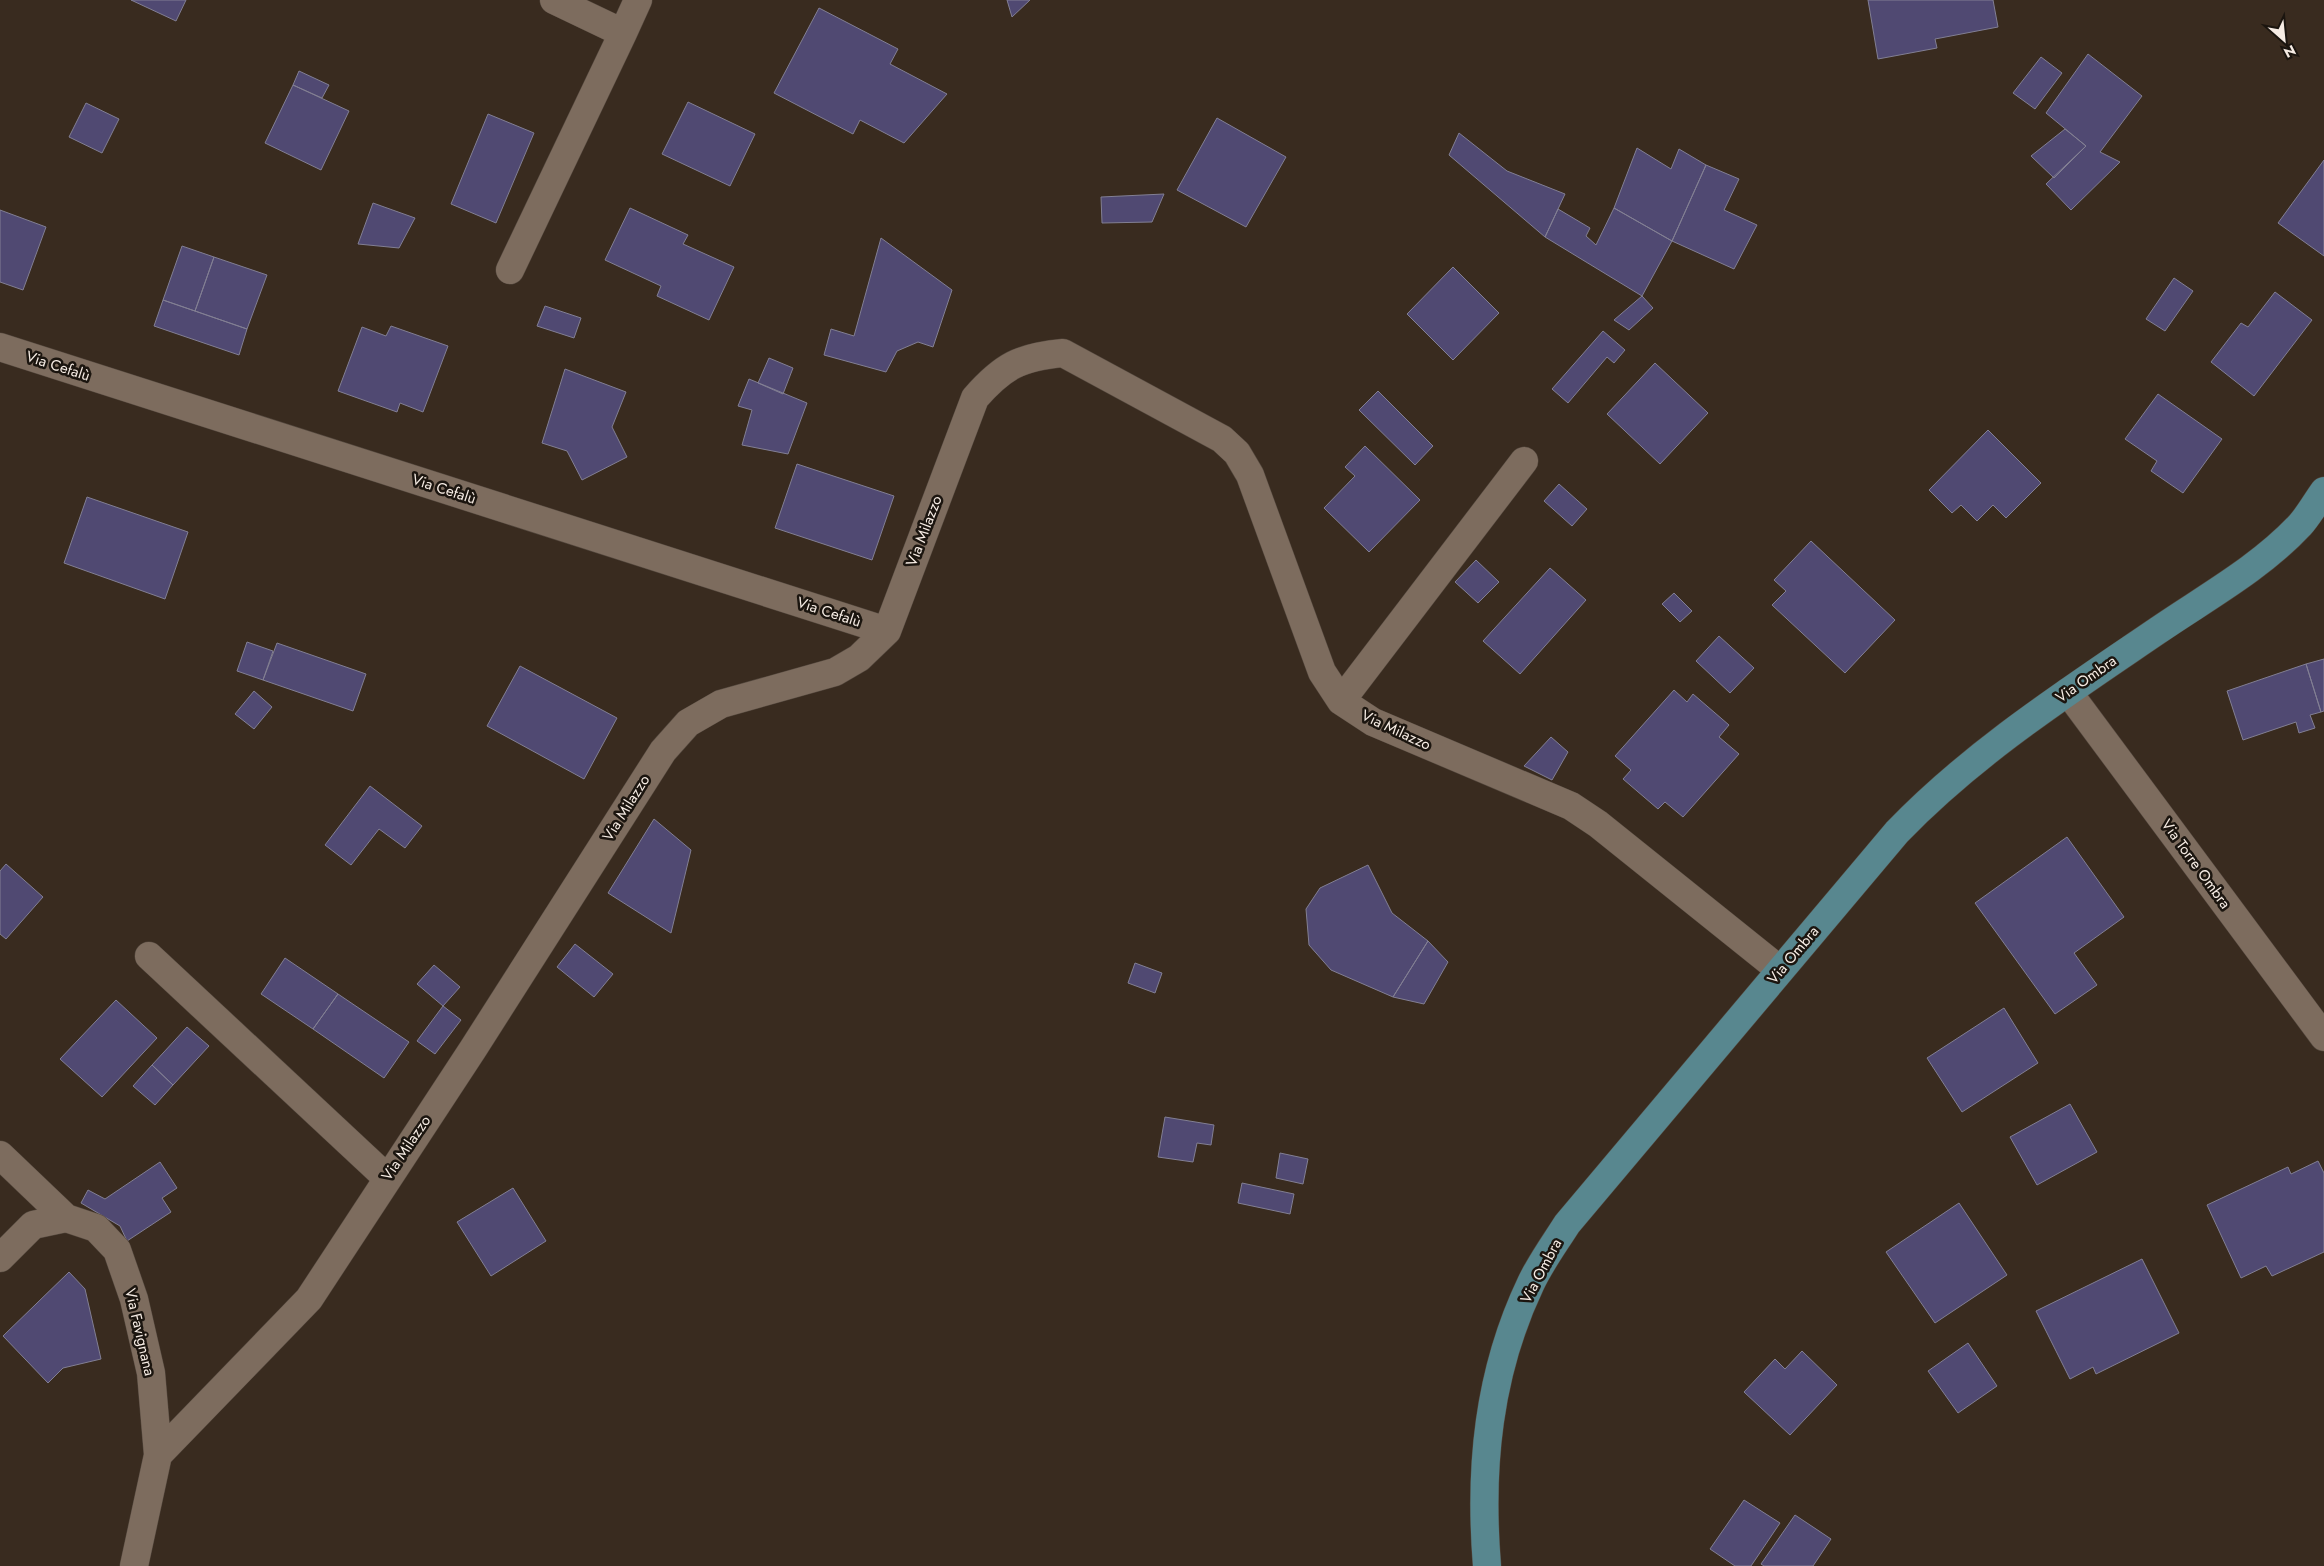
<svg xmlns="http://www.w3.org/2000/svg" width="2324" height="1566" font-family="Jost,sans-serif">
<rect width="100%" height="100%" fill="#392b1f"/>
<path fill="#504972" stroke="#827f93" d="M131 0H186L176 21Z
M1007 0H1030L1012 17Z
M1868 0H1993L1998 27 1935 39 1937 48 1878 59Z
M819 8 898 49 890 64 947 94 904 143 860 120 853 134 774 93Z
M2088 54 2142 96 2100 152 2120 162 2071 210 2046 184 2086 146 2046 113Z
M2041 57 2062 73 2035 109 2013 93Z
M299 71 329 85 322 98 293 85Z
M293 85 349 111 321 170 265 143Z
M688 102 755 134 730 186 662 154Z
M86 103 119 119 102 153 69 137Z
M488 114 534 133 496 223 451 204Z
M1217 118 1286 157 1246 227 1177 190Z
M2065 129 2086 146 2054 178 2031 156Z
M1459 133 1507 171 1565 194 1545 237 1449 155Z
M1637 148 1671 169 1679 149 1706 165 1672 241 1614 208Z
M2324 160V256L2278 223Z
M1706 165 1739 179 1724 210 1757 225 1734 269 1672 241Z
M1164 194 1152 222 1102 223 1101 197Z
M373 203 415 218 399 248 358 244Z
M630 208 688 235 683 244 734 267 709 320 657 296 661 286 605 260Z
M1614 208 1672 241 1642 296 1545 237 1558 209 1590 228 1586 236 1596 245Z
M0 210 46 227 23 290 0 282Z
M881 238 952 290 933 347 918 342 897 351 886 372 824 355 831 329 854 336Z
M182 246 214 257 195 311 163 300Z
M214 257 267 275 247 329 195 311Z
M1453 267 1499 313 1453 360 1407 314Z
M2174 278 2193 291 2165 331 2146 319Z
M2275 292 2312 320 2254 396 2211 362 2241 323 2248 327Z
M1642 296 1653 308 1629 330 1614 320Z
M163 300 247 329 239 355 154 326Z
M545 306 581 318 574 338 537 326Z
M391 326 448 346 423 412 400 403 397 412 338 391 362 327 386 336Z
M1603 331 1625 350 1614 363 1607 357 1568 403 1552 389Z
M769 358 793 368 783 394 758 383Z
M1655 363 1708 413 1660 464 1607 414Z
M565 369 626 392 612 427 627 457 582 480 567 451 542 443Z
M749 379 807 403 788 454 742 445 752 410 738 406Z
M1378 391 1433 446 1415 465 1359 410Z
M2158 394 2222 439 2183 493 2151 471 2157 461 2125 439Z
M1988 430 2041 483 2006 518 1993 505 1977 521 1961 505 1952 513 1929 490Z
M1365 446 1420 500 1369 552 1324 508 1355 476 1345 467Z
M797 464 894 496 872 560 775 528Z
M1559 484 1587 509 1572 526 1544 501Z
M87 497 188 532 165 599 64 563Z
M1811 541 1895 620 1845 673 1772 605 1786 591 1774 580Z
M1476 560 1499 582 1478 603 1455 582Z
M1550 568 1586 600 1520 674 1483 641Z
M1674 593 1692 611 1680 622 1662 604Z
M1719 636 1754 668 1730 693 1696 661Z
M247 642 273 651 263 680 237 671Z
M277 643 366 674 353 711 263 680Z
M2324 659V711L2321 712 2306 664Z
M2306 664 2321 712 2310 715 2315 728 2299 733 2296 722 2243 740 2227 691Z
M520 666 617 718 584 779 487 726Z
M1674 690 1687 702 1693 694 1729 725 1719 737 1739 754 1683 817 1665 802 1658 809 1623 779 1631 770 1615 756Z
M254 691 272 707 254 729 235 714Z
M1551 737 1568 752 1552 780 1524 766Z
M370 786 422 826 405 848 379 829 351 865 325 845Z
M654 819 691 850 671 933 608 893Z
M2067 837 2124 917 2074 953 2097 985 2055 1014 1975 903Z
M6 864 43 897 6 939 0 934V871Z
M1368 865 1392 913 1428 941 1393 997 1331 970 1309 945 1306 909 1320 888Z
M1428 941 1448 962 1424 1004 1393 997Z
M575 944 613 974 594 997 557 967Z
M285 958 338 994 313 1029 261 994Z
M1135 963 1162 973 1155 993 1128 983Z
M434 965 460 987 443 1006 417 984Z
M338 994 409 1042 384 1078 313 1029Z
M116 1000 157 1038 102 1097 60 1059Z
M443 1006 461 1020 435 1054 417 1041Z
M2004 1008 2038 1063 1962 1112 1927 1058Z
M187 1027 209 1046 173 1085 152 1065Z
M152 1065 173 1085 155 1105 133 1086Z
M2070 1104 2097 1152 2037 1185 2010 1137Z
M1165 1117 1214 1125 1211 1145 1197 1143 1193 1162 1158 1157Z
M1280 1153 1308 1159 1303 1184 1276 1178Z
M2318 1161 2324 1173V1252L2272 1276 2266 1266 2241 1278 2207 1205 2288 1167 2291 1174Z
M160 1162 177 1188 162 1198 171 1212 127 1241 120 1226 81 1203 88 1190 105 1199Z
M1242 1183 1294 1194 1290 1214 1238 1203Z
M513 1188 546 1241 491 1276 457 1222Z
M1959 1203 2007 1275 1935 1323 1886 1252Z
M2142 1259 2179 1333 2096 1374 2093 1367 2070 1379 2036 1311Z
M69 1272 85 1289 101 1359 63 1368 48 1383 3 1336Z
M1968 1343 1997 1386 1958 1413 1928 1371Z
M1802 1351 1837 1385 1790 1435 1744 1392 1775 1359 1785 1369Z
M1744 1500 1780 1523 1751 1566H1735L1710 1549Z
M1795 1515 1831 1539 1813 1566H1764L1761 1564Z"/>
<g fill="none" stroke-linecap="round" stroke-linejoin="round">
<g stroke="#53473d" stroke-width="29">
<path id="minor" d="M554 0 623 33 638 0
M510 270 623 33
M0 347 887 631
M2068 692 2324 1037
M1341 701 1524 461
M149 956 387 1178
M0 1155 66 1218 96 1228 117 1250 134 1299 151 1373 158 1455 134 1566
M0 1258 33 1225 66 1218
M158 1455 309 1299 473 1049 663 751 688 723 721 704 835 672 859 658 887 631 975 398C1003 366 1020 357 1063 353L1222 439 1237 453 1250 475 1322 672 1341 701 1373 722 1571 806 1598 824 1780 970"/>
</g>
<g stroke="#53473d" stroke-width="29">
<path id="major" d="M1487 1566C1479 1468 1488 1373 1531 1283 1541 1262 1555 1243 1567 1224L1897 832C1973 753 2066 693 2157 631 2205 598 2260 568 2300 525 2309 515 2316 502 2324 491"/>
</g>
<use href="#minor" stroke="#7d6c5e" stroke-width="28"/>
<use href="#major" stroke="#58878f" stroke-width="28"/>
</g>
<g text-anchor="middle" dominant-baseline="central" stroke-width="5" stroke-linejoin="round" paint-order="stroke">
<g font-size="15" fill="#f6ece4" stroke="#1b150f">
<text transform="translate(58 366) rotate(18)">Via Cefalù</text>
<text transform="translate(444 489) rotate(18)">Via Cefalù</text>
<text transform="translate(924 531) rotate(-69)">Via Milazzo</text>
<text transform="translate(829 612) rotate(18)">Via Cefalù</text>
<text transform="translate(2086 679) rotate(-35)">Via Ombra</text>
<text transform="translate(1396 730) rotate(25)">Via Milazzo</text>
<text transform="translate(626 808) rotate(-58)">Via Milazzo</text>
<text transform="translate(2196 864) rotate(54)">Via Torre Ombra</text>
<text transform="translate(1793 955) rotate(-50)">Via Ombra</text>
<text transform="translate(406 1148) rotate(-56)">Via Milazzo</text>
<text transform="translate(1541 1271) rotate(-62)">Via Ombra</text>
<text transform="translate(140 1332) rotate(77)">Via Favignana</text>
</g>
</g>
<g transform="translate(2284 40) rotate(153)" stroke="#1b150f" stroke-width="4" paint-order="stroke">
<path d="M0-4L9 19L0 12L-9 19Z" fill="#f6ece4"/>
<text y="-8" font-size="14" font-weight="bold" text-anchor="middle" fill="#f6ece4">N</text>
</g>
</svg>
